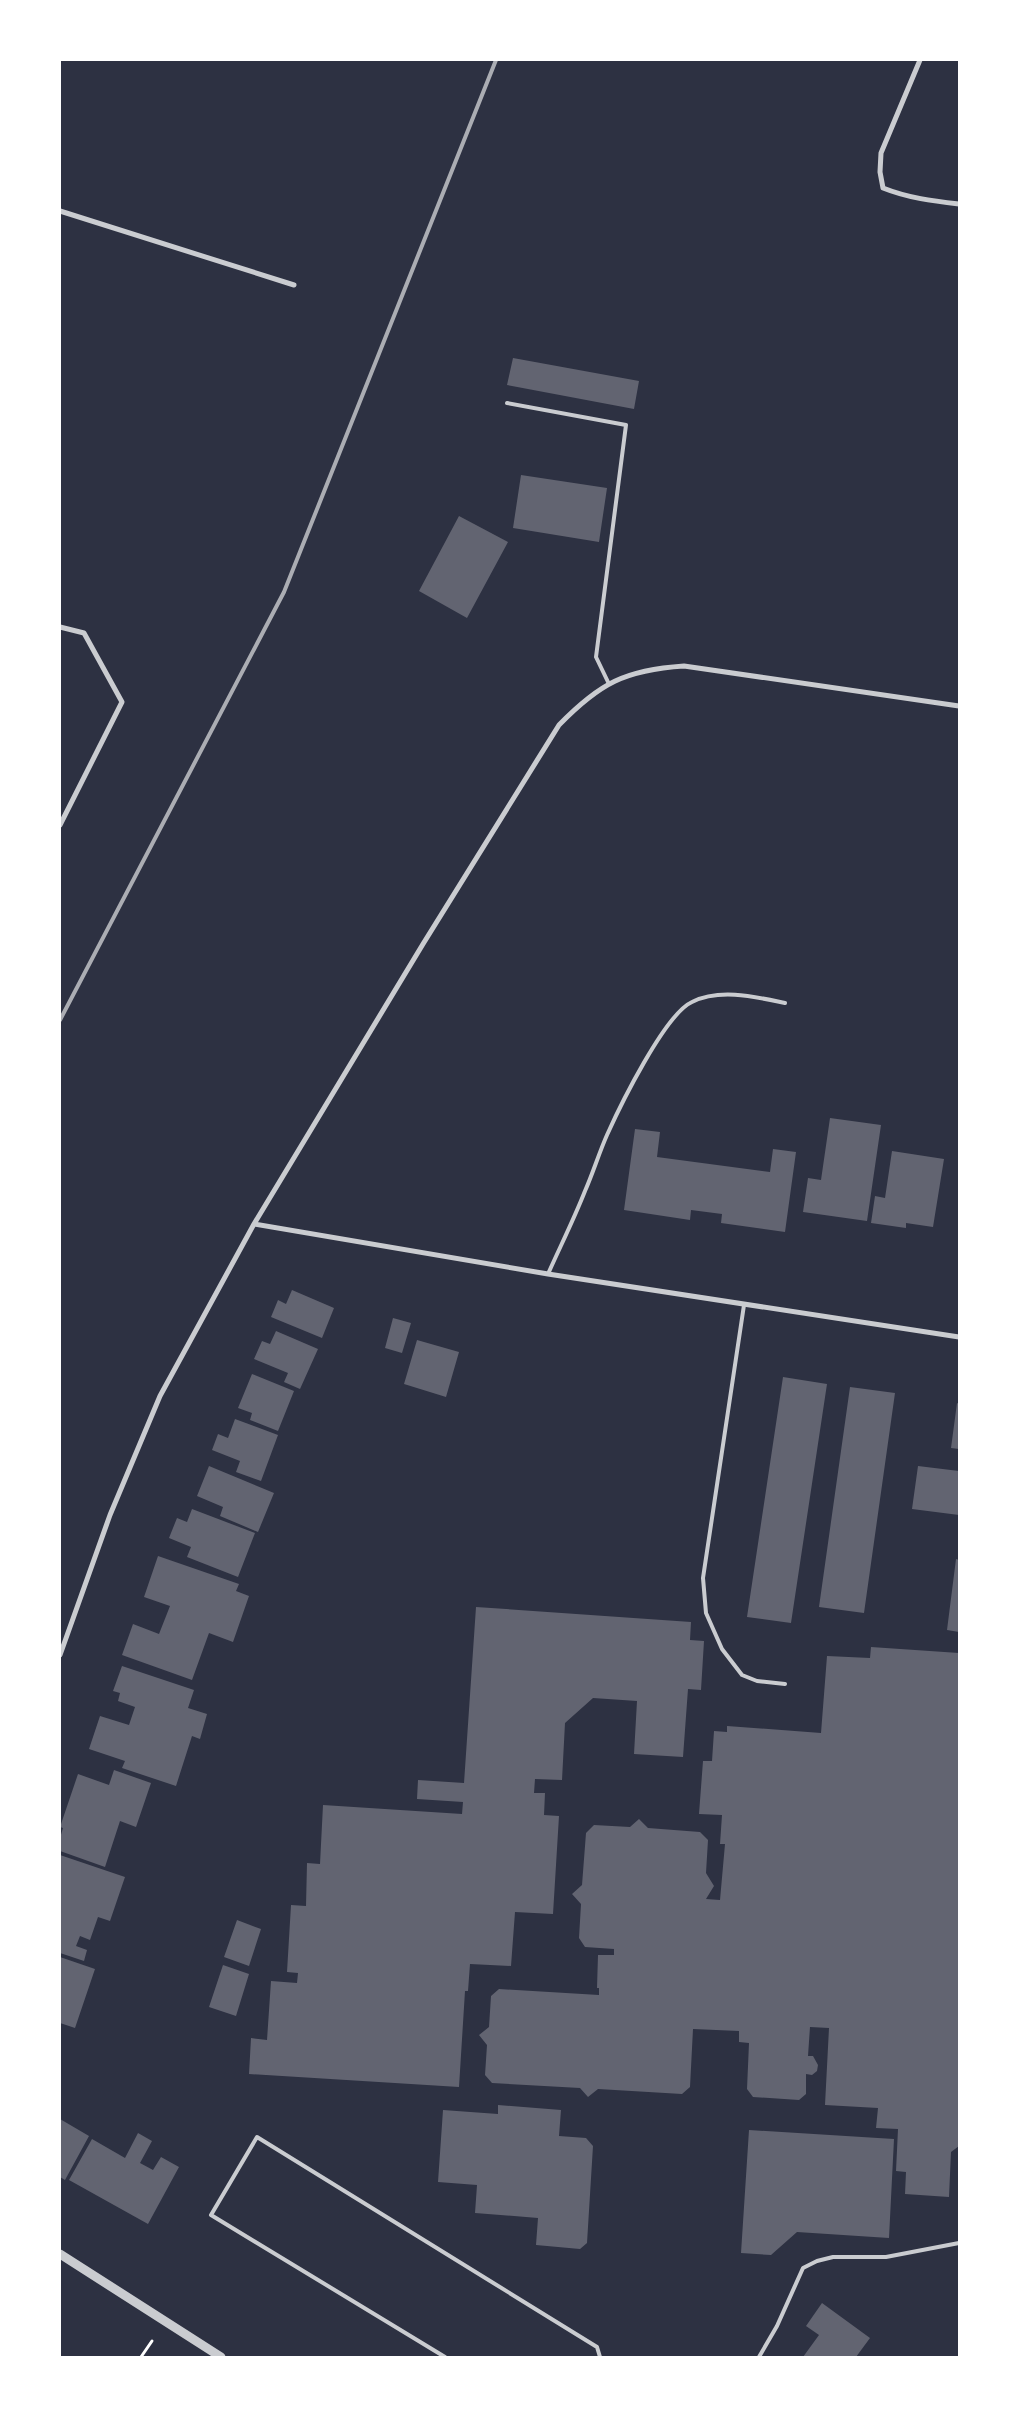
<svg xmlns="http://www.w3.org/2000/svg" width="1019" height="2417" font-family="'Nunito Sans',sans-serif">
<rect width="100%" height="100%" fill="#2d3142"/>
<path fill="#626471" d="M513 358 639 381 634 409 507 385Z
M521 475 607 488 599 542 513 528Z
M459 516 508 542 467 618 419 591Z
M830 1118 881 1125 867 1221 803 1212 808 1178 821 1180Z
M635 1129 660 1132 657 1157 770 1172 773 1149 796 1152 785 1232 721 1223 722 1214 691 1210 690 1220 624 1210Z
M892 1151 944 1159 933 1227 906 1223V1228L871 1223 875 1196 885 1198Z
M292 1290 334 1308 322 1338 271 1317 278 1300 286 1304Z
M393 1318 411 1323 402 1353 385 1348Z
M276 1331 318 1349 300 1389 284 1382 288 1373 254 1359 262 1341 270 1344Z
M417 1340 459 1352 446 1397 404 1384Z
M252 1374 294 1391 278 1431 250 1420 252 1413 238 1408Z
M783 1377 827 1384 791 1623 747 1617Z
M850 1387 895 1393 864 1613 819 1607Z
M957 1403 959 1404V1449L951 1448Z
M235 1419 278 1435 261 1481 236 1472 240 1461 212 1450 218 1434 228 1438Z
M209 1466 274 1493 258 1532 220 1516 223 1507 197 1496Z
M918 1466 959 1471V1515L912 1509Z
M192 1509 255 1533 238 1577 187 1557 191 1547 169 1538 177 1518 187 1522Z
M158 1556 239 1584 236 1591 249 1596 233 1642 209 1633 192 1680 122 1655 133 1624 159 1634 170 1606 144 1597Z
M956 1559 959 1560V1632L947 1630Z
M476 1607 691 1622 690 1640 704 1641 701 1690 688 1689 683 1757 634 1754 637 1701 593 1698 565 1723 562 1780 535 1779 534 1793H545L544 1815 559 1816 553 1914 515 1912 511 1966 470 1964 468 1991H465L459 2087 249 2074 251 2038 267 2040 271 1981 297 1983 298 1973 287 1972 291 1905 306 1906 307 1863 320 1864 323 1805 462 1814 463 1802 417 1799 418 1780 464 1783Z
M871 1647 959 1653V2146L951 2152 949 2197 905 2194 906 2172 896 2171 898 2129 876 2128 878 2108 825 2105 829 2028 810 2027 808 2056H813L818 2065 817 2071 812 2075 806 2074V2094L799 2100 753 2097 747 2089 749 2043 739 2042V2031L693 2029 690 2087 682 2094 598 2089 588 2097 580 2088 492 2083 485 2075 487 2045 479 2035 489 2027 491 1996 499 1989 599 1995V1988H597L598 1955H614V1949L585 1947 579 1938 581 1904 572 1894 582 1885 586 1833 594 1825 630 1827 639 1819 648 1828 700 1832 708 1840 706 1873 714 1886 706 1899 720 1900 725 1844H720L722 1815 699 1814 703 1761H712L714 1731 727 1732V1726L821 1733 827 1656 870 1658Z
M122 1666 194 1690 188 1708 207 1714 200 1739 192 1736 176 1786 122 1768 125 1761 89 1749 100 1716 129 1725 135 1707 118 1701 120 1693 113 1691Z
M114 1770 151 1783 136 1827 120 1821 105 1867 60 1851V1838L63 1828 60 1827 78 1774 109 1785Z
M60 1855 125 1877 110 1921 98 1917 90 1940 80 1936 76 1946 87 1950 84 1961 60 1953Z
M237 1920 261 1929 249 1966 224 1957Z
M60 1957 95 1969 75 2028 60 2023Z
M223 1965 249 1974 236 2016 209 2007Z
M498 2105 561 2110 559 2136 586 2138 593 2146 587 2243 580 2249 536 2245 538 2218 475 2213 477 2185 438 2182 443 2110 498 2114Z
M60 2119 89 2136 65 2180 60 2177Z
M749 2130 894 2139 889 2238 797 2232 771 2255 741 2253Z
M138 2133 152 2141 140 2163 153 2170 161 2157 179 2167 148 2224 69 2180 92 2139 125 2158Z
M822 2303 870 2338 856 2357H803L819 2335 806 2326Z"/>
<g fill="none" stroke-linecap="round" stroke-linejoin="round">
<path stroke="#fff" stroke-width="3" d="M141 2357 152 2341"/>
<path stroke="#caccd0" stroke-width="4" d="M507 403 626 425 596 657 609 684
M548 1274C560 1247 574 1219 585 1191 593 1173 599 1153 607 1135 620 1106 665 1014 692 1002 720 988 756 997 785 1003
M744 1305 703 1578 706 1613 722 1649 742 1675 757 1681 785 1684
M445 2357 211 2215 257 2137 597 2347 600 2357
M759 2357 777 2326 803 2268 817 2261 833 2257H886L959 2243"/>
<path stroke="#caccd0" stroke-width="5" d="M920 60 881 153 880 172 883 188C908 198 933 201 959 204
M60 211 294 285
M60 627 84 633 122 702 60 825
M254 1224 548 1274 959 1337
M60 1655 110 1515 160 1396 254 1224 423 944 559 725C600 683 625 670 684 666L959 706"/>
<path stroke="#caccd0" stroke-width="9" d="M60 2254 221 2357"/>
<path stroke="#abadb3" stroke-width="4" d="M60 1020 284 592 496 60"/>
</g>
<rect width="1019" height="2417" fill="none" stroke="#ffffff" stroke-width="122"/>
</svg>
